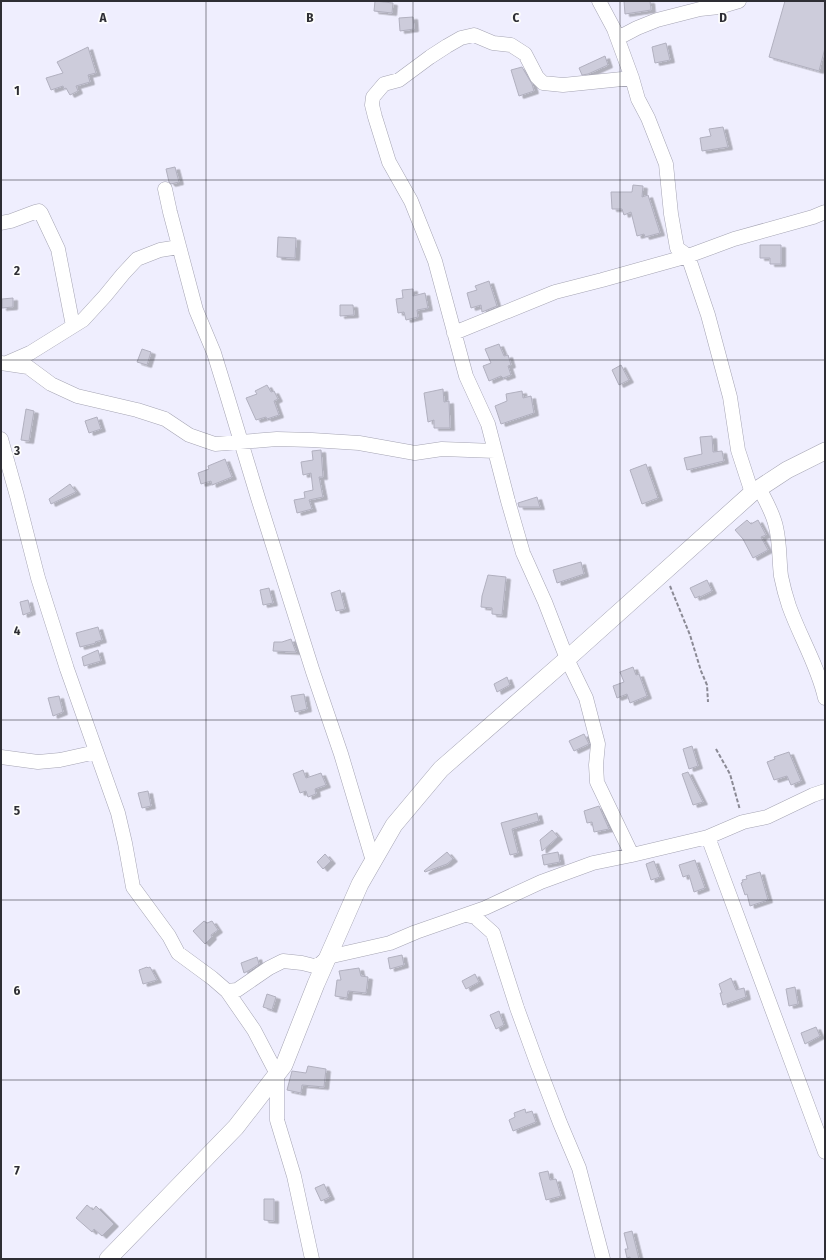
<svg xmlns="http://www.w3.org/2000/svg" width="826" height="1260" font-family="'Fira Sans Condensed',sans-serif">
<defs>
<filter id="shadow"><feDropShadow dx="4.5" dy="2.5" stdDeviation="0" flood-color="#0004"/></filter>
</defs>
<rect width="100%" height="100%" fill="#efeefe"/>
<path fill="#cdccdb" stroke="#b1b0bf" filter="url(#shadow)" d="M375 1 393 3 392 13 374 11Z
M624 1H650L651 10 625 14Z
M785 1H825V48L819 71 769 57Z
M413 17 414 29 400 31 399 18Z
M666 43 670 60 655 63 652 47Z
M88 47 96 73 88 75 90 82 76 86 78 91 70 95 66 88 64 89 63 86 51 90 46 78 63 73 57 62Z
M605 56 608 65 588 74 582 75 579 68Z
M522 67 532 84 534 91 519 96 511 70Z
M723 127 728 147 702 151 700 138 711 136 709 129Z
M175 167 179 182 171 184 169 182 166 169Z
M633 185 643 186 642 197 648 195 660 233 645 237 644 234 637 236 631 212 624 215 622 209H612L611 192H632Z
M278 237 296 238 295 258 277 257Z
M760 245H781V264H770V258H760Z
M489 281 497 306 482 312 481 305 471 308 467 293 477 290 475 286Z
M413 289V296L425 293 428 308 417 310 418 317 406 320 404 312 398 313 396 299 403 298 402 290Z
M13 298V307L2 308V299Z
M340 305H353L354 315 340 316Z
M499 344 504 356 508 355 511 365 508 366 511 375 503 378 501 376 489 381 483 366 491 363 485 349Z
M142 349 151 352 147 365 137 362Z
M621 365 629 380 619 385 612 370Z
M267 385 271 392 274 391 278 399 274 401 279 415 267 419 266 417 256 420 246 398 257 394 255 391Z
M443 389 444 402 449 401 450 428H434V420L428 422 424 393Z
M522 391 523 398 531 396 534 413 501 424 495 406 507 401 506 394Z
M26 409 34 411 29 441 21 440Z
M97 417 101 429 89 433 85 421Z
M712 436 713 452 722 451 724 461 687 470 684 458 702 454 700 437Z
M321 450 323 477H319L323 497 309 500 312 509 297 513 294 500 305 498 304 492 313 490 311 473 303 475 301 462 313 460 312 451Z
M225 459 232 477 212 485 211 481 201 484 198 473 209 469 208 466Z
M646 464 658 498 642 504 630 470Z
M70 484 76 492 51 504 49 499Z
M537 497 540 507H519L518 503Z
M747 520 751 524 758 520 766 535 761 537 768 550 753 558 743 539 735 530Z
M581 562 584 574 557 583 553 570Z
M488 575 506 577 502 615 492 614V608L481 607 482 596Z
M707 580 712 591 700 597V596L695 598 690 588Z
M269 588 273 603 263 605 260 590Z
M340 590 345 609 336 611 331 593Z
M28 600 31 612 23 615 20 602Z
M98 627 102 640 95 642 96 643 80 647 76 633Z
M291 639 296 652 273 651 274 642H282Z
M98 650 101 661 84 666 82 657Z
M633 667 636 675 639 674 647 696 630 703 627 694 617 698 613 686 624 682 620 672Z
M507 677 510 685 497 692 494 684Z
M304 694 307 709 295 712 291 696Z
M59 696 63 712 53 716 48 698Z
M584 734 589 744 574 751 569 741Z
M692 746 698 766 689 769 683 749Z
M789 752 801 781 791 785 787 776 774 780 767 762 775 759 774 757Z
M303 770 306 778 321 773 326 785 315 789 316 794 308 797 306 791 300 793 293 774Z
M688 772 703 802 693 805 682 774Z
M148 791 151 806 142 808 138 793Z
M599 806 609 829 594 832 592 822 587 823 584 811Z
M537 813 539 821 512 829 518 853 510 855 501 823Z
M552 830 558 837 542 851 540 840Z
M447 852 453 859 447 864 425 872 424 871Z
M558 852 560 862 544 865 542 855Z
M325 854 331 861 323 869 317 862Z
M695 860 705 888 694 892 689 875 683 877 679 865Z
M654 861 660 877 651 880 646 864Z
M760 872 768 900 750 906 747 894 745 895 741 883 743 882 742 880 747 879 746 876Z
M204 921 207 923 212 921 218 930 211 935 212 937 205 944 193 931Z
M402 955 404 965 390 969 388 958Z
M257 957 259 964 250 970 244 973 241 963Z
M147 967 148 968 150 967 157 980 143 984 139 970Z
M359 968 361 976 368 977 366 993 348 991 347 998 335 996 337 980H341L339 971Z
M475 974 479 982 466 989 462 981Z
M731 978 736 990 744 988 746 997 723 1005 720 993H722L719 984Z
M795 987 798 1004 789 1006 786 989Z
M267 994 276 997 272 1010 263 1007Z
M499 1011 504 1025 496 1029 490 1015Z
M816 1027 820 1036 805 1044 801 1033Z
M308 1066 326 1069 324 1087 302 1085 301 1093 287 1090 292 1071 306 1073Z
M525 1109 526 1113 532 1111 536 1122 513 1131 509 1120 515 1117 514 1113Z
M548 1171 550 1180 556 1179 561 1196 546 1200 539 1173Z
M324 1184 330 1197 321 1201 315 1188Z
M264 1199H274V1221L264 1220Z
M87 1205 93 1210 96 1206 114 1224 102 1236 94 1229 92 1232 76 1218Z
M632 1231 639 1259H630V1257L627 1258 625 1249H628L624 1233Z"/>
<g fill="none" stroke-linecap="round" stroke-linejoin="round">
<g stroke="#a5a4b3" stroke-width="15">
<path id="minor" d="M599 1 614 29 632 78 638 99 648 118 666 164 671 214 677 248 688 256 708 315 730 397 738 450 752 493
M618 38 637 28 657 20 700 9 719 7 739 1
M632 78 563 85 543 83 537 77 525 54 511 45 493 43 474 35 461 38 447 46 430 57 399 80 384 84 373 97 372 105 375 117 389 162 411 201 435 261 466 376 488 424 508 501 523 553 545 602 567 659 586 698 598 744 596 765 597 782 632 855 708 837 825 1152
M165 189 170 212 196 310 214 353 226 392 258 498 313 672 341 754 373 861
M1 223 11 221 35 212 39 211 41 213 58 249 73 326
M454 333 555 292 602 280 688 256 734 239 813 217 825 212
M1 363 28 367 51 384 77 396 137 410 165 419 189 435 215 444 277 439 312 440 359 443 415 453 442 449 495 451
M7 363 30 353 83 320 105 296 123 274 137 259 160 250 179 247
M1 439 17 496 38 578 67 669 118 813 125 843 133 887 169 936 178 953 212 978 227 991 237 990 269 968 283 961 302 963 314 966 320 964 328 957 390 943 416 932 485 908 541 882 593 863 632 855
M759 488C766 501 773 513 776 527 780 544 779 560 781 576 783 586 786 597 789 606 800 637 818 666 825 698
M1 757 38 762 60 760 96 752
M708 837 743 822 767 817 813 795 825 791
M466 915 475 917 493 933 517 1008 537 1063 560 1123 579 1168 603 1259
M227 991 254 1030 277 1074V1120L294 1176 312 1259"/>
</g>
<g stroke="#a5a4b3" stroke-width="18">
<path id="tertiary" d="M108 1259 236 1127 284 1065 316 984 360 884 394 825 441 769 567 659 752 493 787 470 825 451"/>
</g>
<path stroke="#8b8a95" stroke-width="2" stroke-dasharray="4 2" stroke-linecap="butt" d="M670 586 690 635 701 671 707 685 708 702
M716 749 730 774 740 810"/>
<use href="#minor" stroke="#fff" stroke-width="14"/>
<use href="#tertiary" stroke="#fff" stroke-width="17"/>
</g>
<path fill="none" stroke="#2e2e34" stroke-width="1" stroke-opacity="0.55" d="M206 1V1259M413 1V1259M620 1V1259M1 180H825M1 360H825M1 540H825M1 720H825M1 900H825M1 1080H825"/>
<g font-size="13" text-anchor="middle" font-weight="bold" fill="#2e2e34" stroke="#fdfdfd" stroke-width="3.5" stroke-linejoin="round" paint-order="stroke">
<text x="103" y="22">A</text>
<text x="310" y="22">B</text>
<text x="516" y="22">C</text>
<text x="723" y="22">D</text>
<text x="17" y="95">1</text>
<text x="17" y="275">2</text>
<text x="17" y="455">3</text>
<text x="17" y="635">4</text>
<text x="17" y="815">5</text>
<text x="17" y="995">6</text>
<text x="17" y="1175">7</text>
</g>
<rect width="826" height="1260" fill="none" stroke="#2e2e34" stroke-width="4"/>
</svg>
